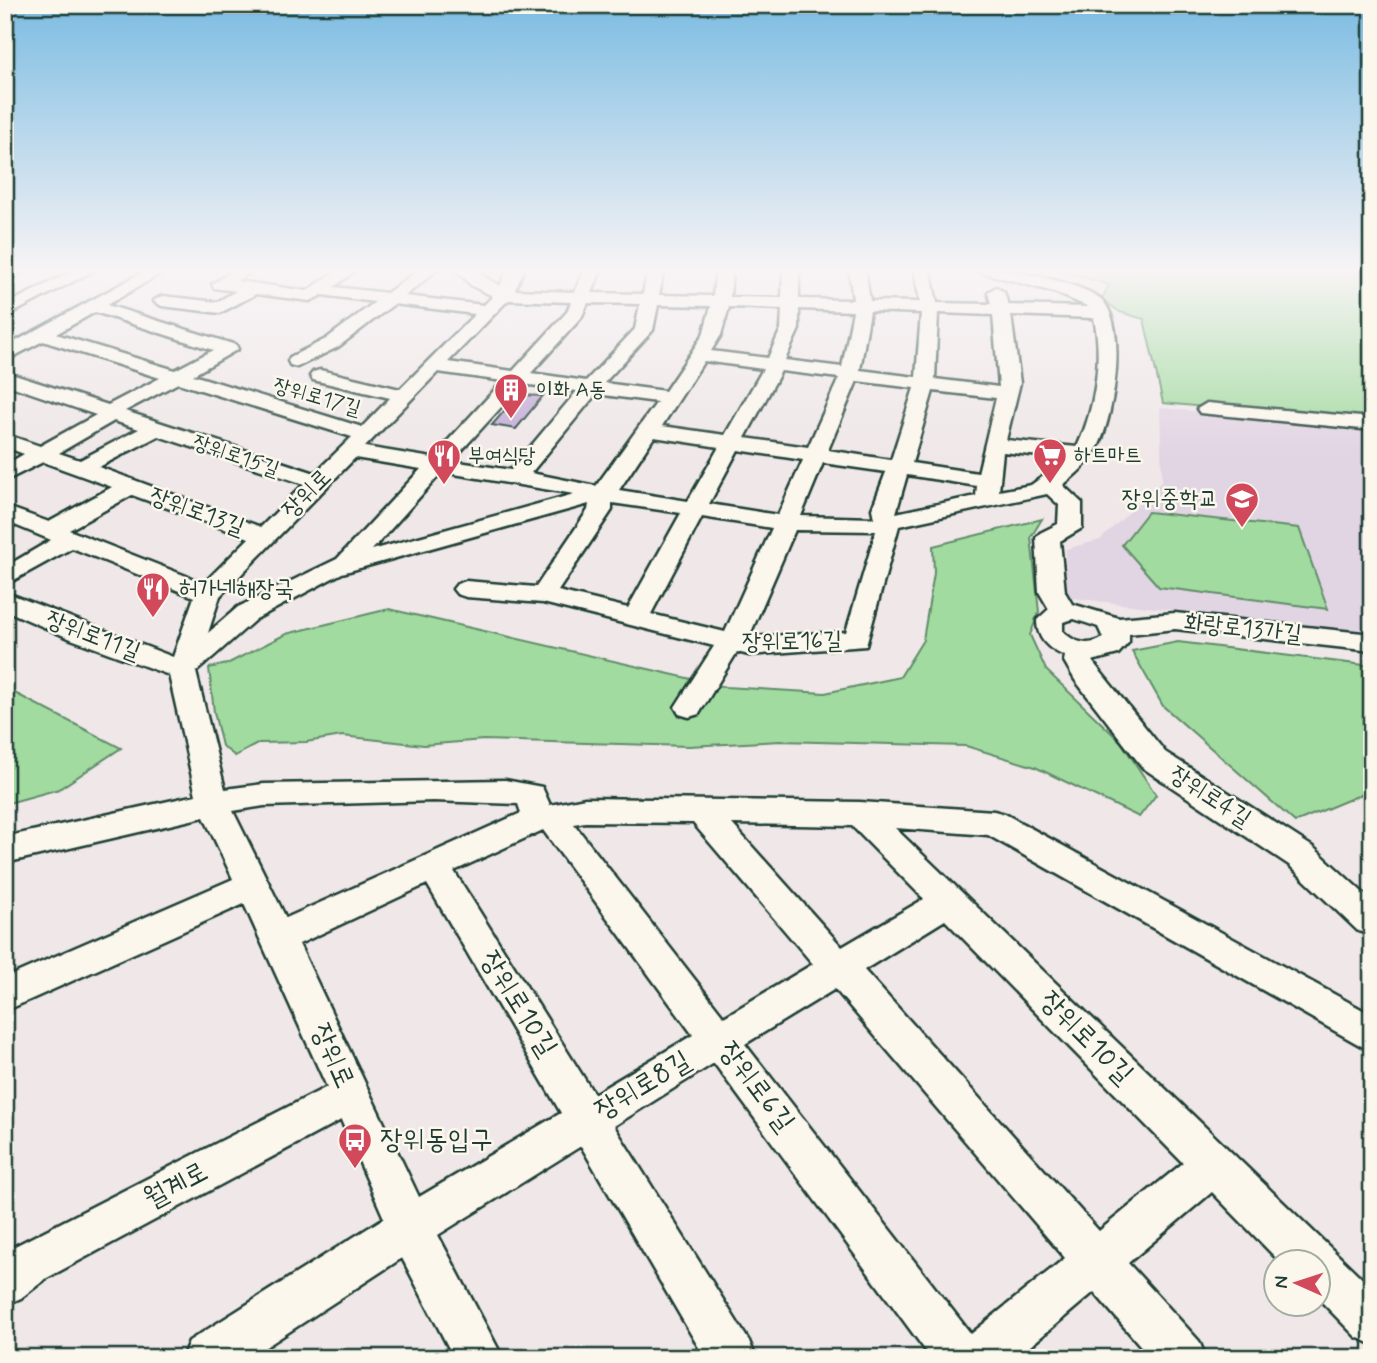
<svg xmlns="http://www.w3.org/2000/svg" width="1377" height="1363" font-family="Mynerve,'Poor Story',sans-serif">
<rect width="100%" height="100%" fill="#efe7e8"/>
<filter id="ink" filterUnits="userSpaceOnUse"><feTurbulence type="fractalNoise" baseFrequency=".0143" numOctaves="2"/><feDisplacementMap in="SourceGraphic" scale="14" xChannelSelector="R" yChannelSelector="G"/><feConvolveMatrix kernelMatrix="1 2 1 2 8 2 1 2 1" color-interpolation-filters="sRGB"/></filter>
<g filter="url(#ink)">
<path fill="#e1d4e3" d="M1160 408 1363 427 1372 446V634L1065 597 1066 549 1100 540 1162 481Z"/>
<path fill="#a2dba0" stroke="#608c6a" stroke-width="2" d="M1057 269H1372V422L1163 403 1144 319 1120 312 1102 299 1109 285Z
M1148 512 1299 528 1328 609 1159 587 1122 545Z
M1042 519 1031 537 1039 612 1030 635 1046 670 1121 742 1156 795 1139 817 1035 767 966 746 780 741 689 746 483 740 424 745 342 736 306 742 259 743 235 756 222 746 214 712 209 668 227 664 286 634 389 609 726 687 825 693 900 677 923 640 934 573 933 546Z
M1178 642 1372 666V790L1295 822 1163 706 1132 651Z
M5 688 121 748 59 789 5 804Z"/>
<path fill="#c1a8d6" stroke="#1f3d34" stroke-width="2" d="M518 395 543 396 516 429 492 425Z"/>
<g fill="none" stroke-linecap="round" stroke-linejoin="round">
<g stroke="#1f3d34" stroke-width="5">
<path id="minor" d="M5 269H27L5 280Z
M77 269H97L5 317V305Z
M149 269H168L107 305 236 345 238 349 193 375 362 427 390 398 313 380 310 376 313 372 320 370 400 389 475 314 394 304 338 347 297 367 290 365 288 361 290 357 326 339 375 302 322 295 310 301 256 294 220 313 162 306 153 301 162 296 217 302 236 291 214 288 212 284 237 269H256L237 281 307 291 339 269H357L334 287 387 293 420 269H438L405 296 484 305 493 296 472 286 455 269H472L500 286 508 269H524L515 290 575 292 585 269H601L592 293 643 294 648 269H664L659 295 713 296 716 269H732L730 297 782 298 783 269H799V299L853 300 849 269H865L870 301 920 302 914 269H930L937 303 991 304 988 292 996 287 1004 292 1008 305 1089 307 1054 292 981 272 979 269C1003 267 1085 283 1102 300 1128 327 1114 414 1099 445 1091 461 1077 474 1063 485L1082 503V528L1060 541 1065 592 1072 604 1119 618 1175 613 1372 634V651L1175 629 1129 634V642L1118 654 1092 661 1165 752 1313 847 1372 901V935L1358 931 1289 865 1143 768 1075 680 1064 661 1065 656C1048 649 1037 639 1037 620L1049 609 1039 592 1036 538 1040 533 1058 524 1059 505 1047 494 899 526 866 646 749 655 737 652 699 714 689 717 679 714 675 707 714 646 543 603 466 597 457 594 453 589 457 584 466 581 536 587 588 510 589 504 342 573 256 619 196 672 225 789 264 784 505 780 542 787 550 805 585 798 860 802 994 811 1005 814 1372 1015V1052L988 835 895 828 1372 1288V1344L1356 1337 1318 1298V1262H1280L1212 1192 1128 1263 1199 1341 1206 1358H1151L1094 1292 1016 1358H931L714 1063 614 1126 749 1341 756 1358H705L581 1146 438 1235 503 1358H454L402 1258 249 1358H182L189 1341 384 1218 341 1120 47 1278 21 1298 5 1305V1254L15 1246 327 1087 244 904 5 1011V978L233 879 204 817 5 863V837L196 795 169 675 71 639 5 610V592L173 657 194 597 72 548 5 585V567L51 540 5 521V506L49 522 112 487 43 462 5 481V465L24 454 5 447V434L40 446 96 415 5 384V372L108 405 160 378 43 341 5 361V347ZM508 300 571 302 567 312 513 371 448 362ZM588 303 640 304 635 329 586 381 531 373 581 318ZM658 305 711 306 703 335 665 391 604 383 653 330ZM729 307 782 309 781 329 768 358 711 351 721 335ZM799 309 853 311 842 367 785 360 799 329ZM870 311 921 313 916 377 860 370ZM95 312 213 350 175 370 56 334ZM938 313 993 315 999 387 935 379ZM1011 315 1094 318C1103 359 1095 409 1077 447L1006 440 1020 383ZM704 361 763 369 725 435 662 426ZM781 371 839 378 808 447 745 438ZM438 372 503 381 432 458 365 447ZM857 381 914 388 891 460 828 450ZM178 383 352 437 315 473 125 411ZM522 384 577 391 511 470 452 461ZM933 391 996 398 978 473 912 463ZM596 394 657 402 596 486 531 473ZM114 421 139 429 80 460 59 453ZM158 436 304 484 261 527 99 467ZM654 437 719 447 688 501 619 490ZM738 450 803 460 778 515 709 504ZM1003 452 1067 459 1031 485 999 491ZM355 458 421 469 337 559 238 607 208 633 220 596ZM823 463 886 472 872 509 874 518 801 516ZM442 472 574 494 372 550ZM907 475 977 486 976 496 896 513ZM132 495 249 538 204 583 69 530ZM612 503 681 513 628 608 558 591 612 510ZM702 517 772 528 725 632 651 614ZM795 530 876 531 846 632 749 637ZM1074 619 1098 627 1103 638C1090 647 1073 643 1063 631V622ZM433 801 518 804 521 813 286 918 233 811 264 806ZM585 822 693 823 813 964 724 1017 574 824ZM732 824 852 826 924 899 842 947ZM543 830 693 1035 594 1094 454 871ZM427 884 561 1113 419 1197 299 944ZM945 920 1183 1163 1099 1231 864 970ZM835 989 1065 1258 971 1334 745 1044Z
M1207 403 1372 418V430L1200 413 1197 409Z"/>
</g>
<use href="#minor" fill="#fbf7ec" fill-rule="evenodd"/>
</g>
</g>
<linearGradient id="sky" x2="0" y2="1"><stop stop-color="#7cbce2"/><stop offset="0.59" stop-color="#f8f4f5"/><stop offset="1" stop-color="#f8f4f5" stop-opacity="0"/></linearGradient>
<rect width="1377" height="459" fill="url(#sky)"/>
<defs>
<g id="building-pin" transform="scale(1.75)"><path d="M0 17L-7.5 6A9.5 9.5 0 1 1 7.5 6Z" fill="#d1495b" stroke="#fbf7ec"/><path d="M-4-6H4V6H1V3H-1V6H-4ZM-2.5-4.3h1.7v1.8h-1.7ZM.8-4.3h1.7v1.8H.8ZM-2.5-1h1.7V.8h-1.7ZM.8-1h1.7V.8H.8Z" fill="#fff"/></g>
<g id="supermarket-pin" transform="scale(1.75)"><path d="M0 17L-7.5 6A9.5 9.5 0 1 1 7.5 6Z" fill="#d1495b" stroke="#fbf7ec"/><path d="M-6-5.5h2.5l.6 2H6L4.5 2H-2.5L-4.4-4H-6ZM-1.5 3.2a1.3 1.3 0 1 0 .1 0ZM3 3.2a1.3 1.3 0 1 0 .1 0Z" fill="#fff"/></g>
<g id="restaurant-pin" transform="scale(1.75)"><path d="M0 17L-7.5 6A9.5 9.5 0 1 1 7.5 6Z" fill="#d1495b" stroke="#fbf7ec"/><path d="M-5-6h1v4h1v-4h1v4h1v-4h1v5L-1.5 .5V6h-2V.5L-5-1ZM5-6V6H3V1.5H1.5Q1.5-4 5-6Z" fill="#fff"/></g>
<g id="school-pin" transform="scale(1.75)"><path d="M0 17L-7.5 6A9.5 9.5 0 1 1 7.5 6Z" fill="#d1495b" stroke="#fbf7ec"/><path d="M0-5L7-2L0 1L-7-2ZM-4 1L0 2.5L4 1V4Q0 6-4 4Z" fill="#fff"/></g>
<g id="bus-pin" transform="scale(1.75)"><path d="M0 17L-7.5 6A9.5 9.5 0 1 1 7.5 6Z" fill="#d1495b" stroke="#fbf7ec"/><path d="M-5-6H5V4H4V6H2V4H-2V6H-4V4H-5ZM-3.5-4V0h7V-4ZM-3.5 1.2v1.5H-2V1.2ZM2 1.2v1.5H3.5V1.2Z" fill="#fff"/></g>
</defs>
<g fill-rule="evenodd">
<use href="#building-pin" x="511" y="390"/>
<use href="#supermarket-pin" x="1050" y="455"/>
<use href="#restaurant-pin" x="444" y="456"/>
<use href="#school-pin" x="1242" y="499"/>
<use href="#restaurant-pin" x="153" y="589"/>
<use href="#bus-pin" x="355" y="1140"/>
</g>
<g text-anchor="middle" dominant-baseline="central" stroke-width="5" stroke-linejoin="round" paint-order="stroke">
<g font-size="21" fill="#1f3d34" stroke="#fbf7ec" text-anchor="start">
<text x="536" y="390">이화 A동</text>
<text x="1074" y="455">하트마트</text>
<text x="468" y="456">부여식당</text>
</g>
<g font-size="21" fill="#1f3d34" stroke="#fbf7ec">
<text transform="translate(317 397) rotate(16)">장위로17길</text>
<text transform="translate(236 456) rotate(19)">장위로15길</text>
</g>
<g font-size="24" fill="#1f3d34" stroke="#fbf7ec">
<text transform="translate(307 494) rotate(-45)">장위로</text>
<text transform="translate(197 512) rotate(20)">장위로13길</text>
<text transform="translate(1243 629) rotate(6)">화랑로13가길</text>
<text transform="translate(93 636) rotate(21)">장위로11길</text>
<text transform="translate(792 642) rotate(-1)">장위로16길</text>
<text transform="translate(1210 797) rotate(33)">장위로4길</text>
</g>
<g font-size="24" fill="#1f3d34" stroke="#fbf7ec" text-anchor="end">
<text x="1218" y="499">장위중학교</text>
<text x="178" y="589" text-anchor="start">허가네해장국</text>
</g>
<g font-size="28" fill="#1f3d34" stroke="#fbf7ec">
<text transform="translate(518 1004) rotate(58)">장위로10길</text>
<text transform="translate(1086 1038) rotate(45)">장위로10길</text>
<text transform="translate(332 1056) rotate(66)">장위로</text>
<text transform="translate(643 1086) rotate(-31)">장위로8길</text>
<text transform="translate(756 1087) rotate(53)">장위로6길</text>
<text transform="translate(176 1186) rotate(-28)">월계로</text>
</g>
<g font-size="28" fill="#1f3d34" stroke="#fbf7ec" text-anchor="start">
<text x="380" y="1140">장위동입구</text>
</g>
</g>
<rect width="1377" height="1363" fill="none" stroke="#fbf7ec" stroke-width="28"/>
<rect x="14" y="14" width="1349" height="1335" fill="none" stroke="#1f3d34" stroke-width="2.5" filter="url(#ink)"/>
<g transform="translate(1297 1283) rotate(273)"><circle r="33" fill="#fbf7ec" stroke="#a3ada2" stroke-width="2"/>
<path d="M0-5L12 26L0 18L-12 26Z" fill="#d1495b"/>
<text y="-10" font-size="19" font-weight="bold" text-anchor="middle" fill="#1f3d34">N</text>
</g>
</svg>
